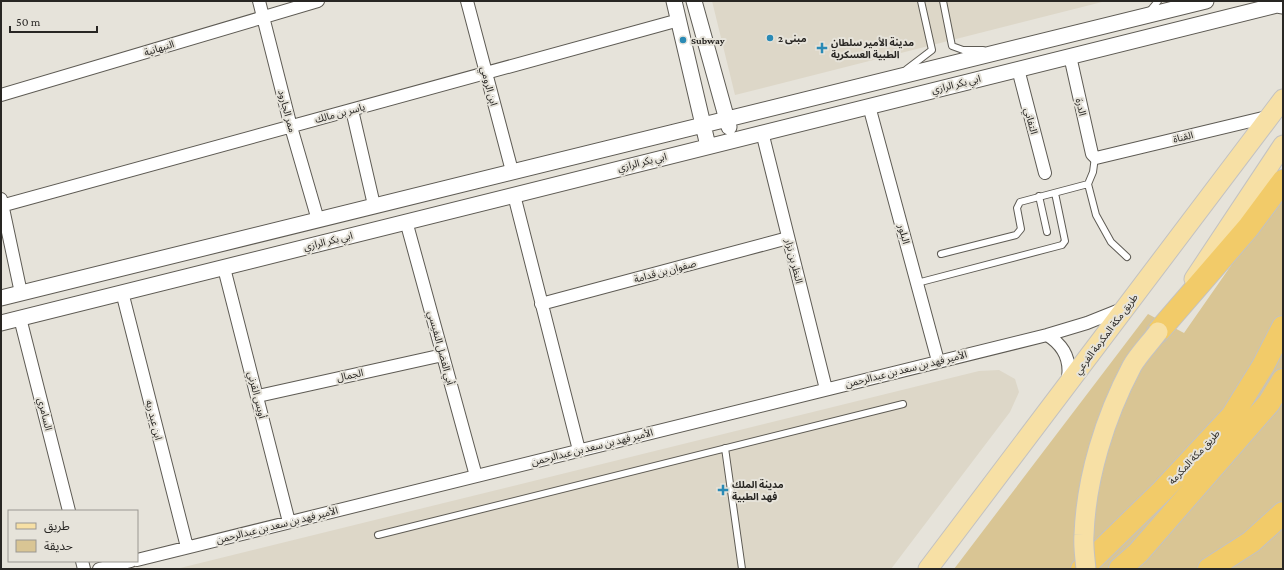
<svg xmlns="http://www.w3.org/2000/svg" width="1284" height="570" font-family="'Crimson Pro','Noto Sans Arabic',serif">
<rect width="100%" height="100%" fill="#e6e3da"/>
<path fill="#ddd7c8" d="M712 1H1106L735 95Z
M999 370 1015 379 1019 392 1010 412 891 569H176L979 371Z"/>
<path fill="#d9c594" d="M1283 191V569H954L1148 314 1184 333Z"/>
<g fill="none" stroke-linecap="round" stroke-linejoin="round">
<g stroke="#5e5b54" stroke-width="8">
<path id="service" d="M943 1 952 46 963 50H983
M1149 12 1158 1
M907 69 932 50 921 1
M1095 157 1093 172 1088 184 1096 215 1111 242 1127 257
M1039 196 1047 232
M941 254 1016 235 1021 229 1017 208 1020 202 1088 184
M917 283 1062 245 1065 241 1055 193
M725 448 742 569
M378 535 903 404"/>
</g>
<g stroke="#5e5b54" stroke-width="14">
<path id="minor" d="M259 1 291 127 318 220
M467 1 512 171
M1070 56 1092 154 1096 158 1271 116
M1018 69 1045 173
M1 95 318 1
M869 106 938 361
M352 110 374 205
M762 132 826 389
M514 195 579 450
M1 199 21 293
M1 206 679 20
M406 221 476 476
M224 268 289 522
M122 292 187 547
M541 304 788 238
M20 318 69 511
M1047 335C1065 346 1072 362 1067 383
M258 396 443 355
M137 560 1047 335 1087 323 1122 309
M82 561 84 569
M99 569 131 561"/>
</g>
<g stroke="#5e5b54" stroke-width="17">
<path id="tertiary" d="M674 1 708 146
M694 1 729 127
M1 298 1206 1
M1 323 1277 5 1283 6"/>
</g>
<g stroke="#c3c2c1" stroke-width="21">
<path id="primary" d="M1194 279 1283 145
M928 569 1283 99"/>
</g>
<g stroke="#c3c2c1" stroke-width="24">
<path id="motorway" d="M1158 332 1248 228 1283 181
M1082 569 1163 490 1232 416 1263 366 1283 327
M1120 569 1138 553 1269 403 1283 380
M1209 569 1251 542 1283 513"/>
</g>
<use href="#service" stroke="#fff" stroke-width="6"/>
<use href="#minor" stroke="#fff" stroke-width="12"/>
<use href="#tertiary" stroke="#fff" stroke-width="15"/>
<use href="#primary" stroke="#f7e0a5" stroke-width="19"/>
<use href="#motorway" stroke="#f2cb69" stroke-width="22"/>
<g stroke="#c3c2c1" stroke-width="21" stroke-linecap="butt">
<path id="primary-bridge" d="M1086 569C1085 558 1083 546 1084 535 1086 478 1105 417 1132 366 1139 354 1150 343 1158 332"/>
</g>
<use href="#primary-bridge" stroke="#f7e0a5" stroke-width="19"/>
</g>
<g fill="#2a8ab5" stroke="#e6e3da" stroke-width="1.5">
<circle cx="770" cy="38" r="4"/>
<circle cx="683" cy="40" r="4"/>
<path d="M820 42h4v4h4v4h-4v4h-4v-4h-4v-4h4z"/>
<path d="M721 484h4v4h4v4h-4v4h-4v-4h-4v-4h4z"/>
</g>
<g text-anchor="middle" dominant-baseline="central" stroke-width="4" stroke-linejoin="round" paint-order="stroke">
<g font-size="10" font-weight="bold" fill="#282623" stroke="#e6e3da" text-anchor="start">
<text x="778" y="38">مبنى 2</text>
<text x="691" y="40">Subway</text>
<text x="831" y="42">مدينة الأمير سلطان<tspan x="831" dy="12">الطبية العسكرية</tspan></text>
<text x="732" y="484">مدينة الملك<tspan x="732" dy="12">فهد الطبية</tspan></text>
</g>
<g font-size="10" fill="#282623" stroke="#e6e3da">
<text transform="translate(159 48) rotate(-17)">النبهانية</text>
<text transform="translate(956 84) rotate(-14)">ابي بكر الرازي</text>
<text transform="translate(489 86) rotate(75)">ابن الرومي</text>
<text transform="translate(1081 107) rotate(77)">الدرة</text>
<text transform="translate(287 111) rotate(75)">ممر الجارود</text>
<text transform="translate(340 113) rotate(-15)">ياسر بن مالك</text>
<text transform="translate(1031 121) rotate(75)">التفاني</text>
<text transform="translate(1183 137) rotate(-14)">القناة</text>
<text transform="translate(642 162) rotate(-14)">ابي بكر الرازي</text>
<text transform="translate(904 234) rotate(75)">البلور</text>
<text transform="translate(328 241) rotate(-14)">ابي بكر الرازي</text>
<text transform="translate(794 261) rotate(76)">النظر بن نزار</text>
<text transform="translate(665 271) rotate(-15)">صفوان بن قدامة</text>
<text transform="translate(1106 334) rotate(-53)">طريق مكة المكرمة الفرعي</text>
<text transform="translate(441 348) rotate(75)">أبي الفضل النفيسي</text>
<text transform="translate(906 369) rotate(-14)">الأمير فهد بن سعد بن عبدالرحمن</text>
<text transform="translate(350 375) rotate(-12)">الجمال</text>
<text transform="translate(257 395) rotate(76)">أويس القرني</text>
<text transform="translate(45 414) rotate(76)">السامري</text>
<text transform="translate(154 420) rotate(76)">ابن عبد ربه</text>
<text transform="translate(592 447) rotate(-14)">الأمير فهد بن سعد بن عبدالرحمن</text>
<text transform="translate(1194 457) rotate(-47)">طريق مكة المكرمة</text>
<text transform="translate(277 525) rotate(-14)">الأمير فهد بن سعد بن عبدالرحمن</text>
</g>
</g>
<rect width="1284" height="570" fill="none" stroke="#282623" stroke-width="4"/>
<rect x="8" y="510" width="130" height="52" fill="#e6e3da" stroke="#9a9791"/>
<rect x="16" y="523" width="20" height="6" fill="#f7e0a5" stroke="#9a9791"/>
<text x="44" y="530" font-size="12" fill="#282623">طريق</text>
<rect x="16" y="540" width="20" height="12" fill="#d9c594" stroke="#9a9791"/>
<text x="44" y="550" font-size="12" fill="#282623">حديقة</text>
<path d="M10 26v6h87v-6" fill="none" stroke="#282623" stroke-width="2"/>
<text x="16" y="26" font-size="12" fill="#282623" stroke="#e6e3da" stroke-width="3" paint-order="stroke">50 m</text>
</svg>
